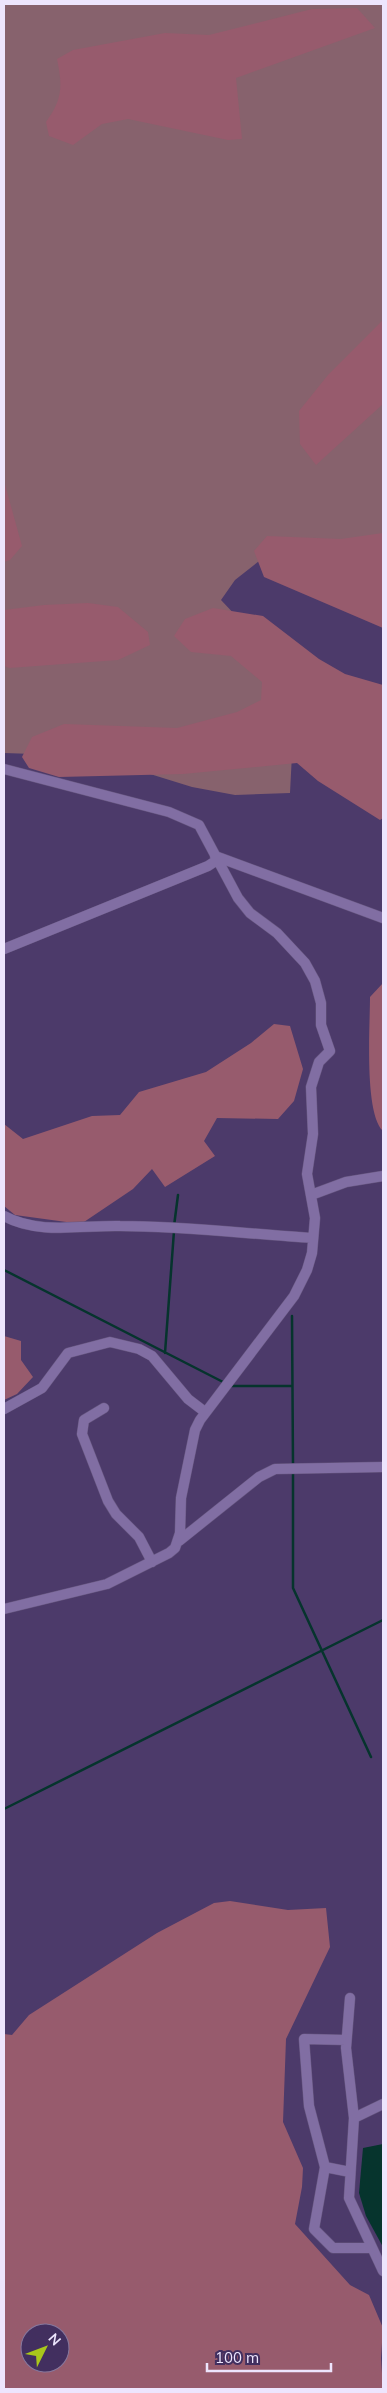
<svg xmlns="http://www.w3.org/2000/svg" width="387" height="2393" font-family="Mulish,sans-serif">
<rect width="100%" height="100%" fill="#4c3a6a"/>
<path fill="#87626d" d="M4 4H383V540L273 550 235 580 221 600 258 639 293 735 290 793 235 795 192 787 92 756 4 753Z"/>
<path fill="#975b6d" fill-rule="evenodd" d="M357 8 375 28 236 78 242 139 228 140 128 119 102 124 73 145 49 136 46 122C62 100 63 87 57 59L73 50 165 33 209 35 312 9Z
M383 320V404L316 465 300 444 299 411 328 375Z
M4 481 22 546 10 560 4 562Z
M383 533V628L264 577 254 551 267 536 341 539Z
M88 603 118 607 148 632 150 645 118 660 9 668 4 666V610L44 605Z
M213 608 263 616 319 659 345 674 383 685V818L380 820 318 781 297 763 183 774 59 777 29 768 22 757 32 737 64 724 177 728 237 712 261 700 262 682 231 656 191 652 174 636 185 619Z
M383 983V1131C364 1113 370 1026 370 997Z
M274 1024 290 1026 303 1069 294 1101 278 1119 217 1118 204 1141 215 1156 165 1187 152 1169 133 1189 81 1224 15 1215 4 1206V1124L23 1139 92 1116 120 1115 139 1092 206 1072 251 1043Z
M4 1336 21 1341V1360L33 1377 17 1394 4 1400Z
M230 1901 288 1910 326 1908 330 1947 286 2039 283 2122 303 2168 302 2187 295 2224 350 2285 369 2295 383 2328 381 2358 383 2389H4V2034L12 2035 29 2015 157 1933 214 1903ZM30 2333H60V2363H30Z"/>
<path fill="#06342d" d="M383 2144V2247L366 2216 359 2193 363 2148Z"/>
<g fill="none" stroke-linecap="round" stroke-linejoin="round">
<path stroke="#06342d" stroke-width="2.5" d="M174 1226 178 1195
M4 1270 225 1383
M292 1316 293 1465
M165 1353 174 1231
M230 1386H292
M293 1470V1588L371 1757
M4 1809 383 1620"/>
<g stroke="#66567f" stroke-width="11">
<path id="minor" d="M4 769 169 812 199 825 238 898 250 913 277 933 305 963 315 981 321 1003V1025L330 1051 319 1062 311 1087 313 1134 307 1174 315 1218 312 1253 307 1270 294 1296 200 1420 195 1430 181 1498 180 1533 175 1548 169 1553 107 1584 4 1609
M215 856 383 918
M4 949 208 866 217 860
M311 1195 346 1182 383 1176
M4 1216C39 1235 82 1225 120 1226 184 1226 249 1234 313 1238
M104 1408 84 1420 82 1434 108 1501 116 1514 139 1537 152 1562
M4 1409 42 1388 68 1353 110 1342 139 1349 152 1356 188 1399 205 1412
M179 1541 259 1477 275 1469 383 1467
M350 1998 346 2048 354 2118 349 2198 383 2271
M346 2040 304 2039 309 2106 325 2167 314 2229 333 2248H371
M354 2118 383 2104
M325 2167 350 2172"/>
</g>
<use href="#minor" stroke="#816ea3" stroke-width="10"/>
</g>
<rect width="387" height="2393" fill="none" stroke="#ede5fd" stroke-width="10"/>
<g transform="translate(45 2348) rotate(48)"><circle r="24" fill="#422f5f" stroke="#86789e"/>
<path d="M0-4L9 19L0 12L-9 19Z" fill="#a9c71b"/>
<text y="-8" font-size="14" font-weight="bold" text-anchor="middle" fill="#ede5fd">N</text>
</g>
<path d="M207 2363v8h124v-8" fill="none" stroke="#ede5fd" stroke-width="2.5"/>
<text x="215" y="2363" font-size="15" fill="#ede5fd" stroke="#422f5f" stroke-width="4" paint-order="stroke">100 m</text>
</svg>
